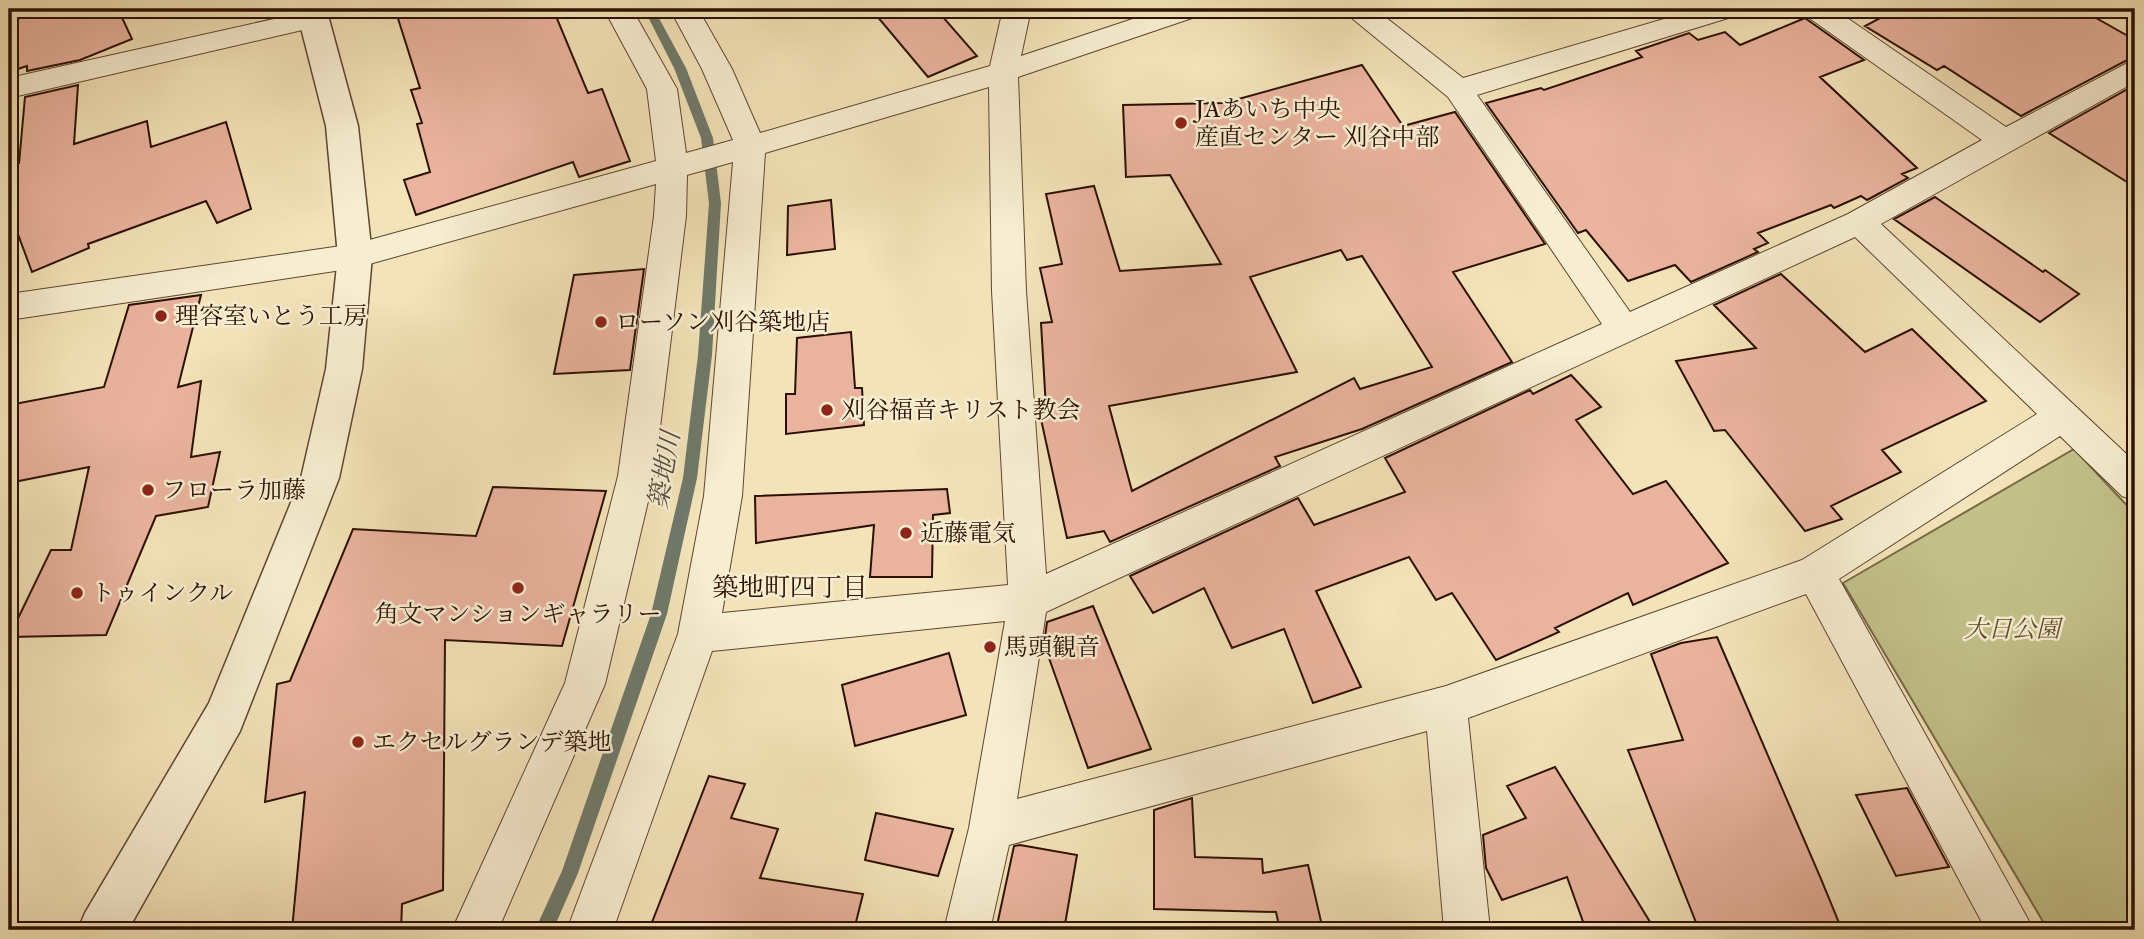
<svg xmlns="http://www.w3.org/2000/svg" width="2144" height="939" font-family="'IM FELL Great Primer','Noto Serif JP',serif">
<rect width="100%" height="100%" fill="#f3e3b8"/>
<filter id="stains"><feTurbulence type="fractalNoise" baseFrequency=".00286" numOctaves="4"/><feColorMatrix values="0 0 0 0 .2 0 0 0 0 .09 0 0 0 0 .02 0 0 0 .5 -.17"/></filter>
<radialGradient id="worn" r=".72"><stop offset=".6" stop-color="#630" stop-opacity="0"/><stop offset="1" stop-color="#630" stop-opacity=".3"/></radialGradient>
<path fill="#c3c18a" stroke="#786945" stroke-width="2" d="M2074 449 2135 514V930H2048L1843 583Z"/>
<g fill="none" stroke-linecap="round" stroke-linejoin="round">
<path fill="#6f796a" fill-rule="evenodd" d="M644 9H654L686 68 713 138 721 203 712 355 697 478 667 614 578 873 553 930H535L562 871 651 614 683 478 698 355 709 203 701 138 674 68Z"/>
</g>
<path fill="#eab39e" stroke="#2c1100" stroke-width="2" fill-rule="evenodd" d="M9 9H118L132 39 80 60 27 71V66L9 72Z
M395 9H553L588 93 602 89 630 161 579 177 573 162 416 215 404 180 430 172 417 124 422 123 411 90 420 88Z
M871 9H936L977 56 928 77Z
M1897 9H2080L2135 40V56L2021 116 1944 66 1937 70 1865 26Z
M1805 18 1864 60 1820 77 1917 168 1902 174 1908 178 1867 200 1861 196 1834 208 1831 205 1758 233 1768 243 1754 249 1758 252 1691 282 1675 265 1628 281 1586 230 1578 233 1486 103 1541 88 1544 90 1642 57 1636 51 1689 33 1698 40 1725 32 1740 45Z
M1362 65 1403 126 1455 112 1545 244 1453 272 1512 362 1362 429 1275 457 1280 466 1110 542 1104 531 1067 538 1039 410 1046 408 1041 323 1052 322 1040 268 1062 264 1046 194 1094 186 1120 271 1221 264 1170 175 1126 177 1123 105 1224 103ZM1341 250 1347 260 1362 256 1432 367 1360 389 1354 378 1132 491 1109 406 1297 372 1250 277Z
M78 85 74 144 147 121 151 147 226 122 251 209 217 223 206 201 88 244 89 248 32 272 16 229 11 193 14 191V165L19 163 25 97Z
M2135 85V187L2049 133Z
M1935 197 2043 272 2045 270 2079 294 2040 322 1894 219Z
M831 200 835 249 787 255 788 206Z
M644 269 630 370 554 374 574 275Z
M1781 274 1865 352 1912 329 1986 401 1882 450 1901 472 1831 506 1842 519 1805 531 1725 430 1714 431 1676 361 1756 348 1714 305Z
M201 295 178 387 201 381 191 457 220 452 208 507 156 516 106 635 9 637 51 550H71L89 467 9 483V405L104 387 129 305Z
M851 332 855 388H862L864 425 786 434V394H795L797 338Z
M1571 375 1601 407 1576 420 1633 494 1666 481 1728 563 1633 605 1628 593 1555 628 1559 632 1496 660 1452 593 1436 600 1409 557 1316 591 1361 687 1313 703 1284 629 1232 648 1204 588 1153 613 1130 576 1298 498 1314 525 1405 492 1385 458 1530 390 1533 394Z
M493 487 606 491 562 646 445 640 443 890 402 904 401 930H292L305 792 265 802 277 684 290 681 353 529 476 536Z
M947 489 950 513 933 515 932 577H870L874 525 756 543 755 496Z
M1093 606 1151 749 1088 768 1044 644 1047 622Z
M1717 637 1821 879 1842 930H1699L1628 750 1683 740 1651 654 1681 643Z
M949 653 966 715 855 746 842 685Z
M1555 767 1655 930H1586L1567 877 1502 900 1486 868 1483 835 1526 818 1507 786Z
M709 776 745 784 731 818 778 829 760 878 863 894 854 930H649Z
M1907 788 1949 867 1896 876 1856 795Z
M1192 798 1195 857 1262 859 1263 873 1308 865 1323 930H1280L1276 912 1154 909V810Z
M876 813 953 829 938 876 865 860Z
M1020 845 1077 855 1064 930H996L1014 846Z"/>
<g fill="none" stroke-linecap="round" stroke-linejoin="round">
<g stroke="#5e462e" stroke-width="2">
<path id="minor" d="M604 9H632L677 89 686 153 733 140 702 69 670 9H698L732 69 760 133 990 66 1003 9H1031L1021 56 1163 9H1205L1201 15 1018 77 1026 291 1046 574 1602 324 1448 97 1348 15 1344 9H1375L1463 78 1698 9H1742L1738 15 1477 95 1630 312 1848 214 1982 140 1805 15 1801 9H1834L2006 127 2135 59V82L1881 224 2135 462V501L2122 496 2060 436 1839 579 2034 930H1986L1806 594 1468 718 1490 930H1444L1427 731 1009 845 990 930H944L969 828 1005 621 712 651 613 930H567L678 634 704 496 733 162 687 175 686 216 654 476 605 684 498 930H452L565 683 618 476 654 216 656 184 355 268 9 320V294L355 244 656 161 647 89ZM989 87 992 291 1008 585 722 613 742 496 765 153ZM1855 237 2037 414 1802 560 1446 686 1017 799 1046 612Z
M314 10 324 13 328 19 324 25 9 98V78Z"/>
</g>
<g stroke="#5e462e" stroke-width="3">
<path id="tertiary" d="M293 9H322L329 19 358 126 372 256 362 369 339 478 240 731 128 930H78L85 913 209 703 301 478 326 369 338 256 326 126 299 20Z"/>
</g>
<use href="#minor" fill="#f7edd1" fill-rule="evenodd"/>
<use href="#tertiary" fill="#f7edd1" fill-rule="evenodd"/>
</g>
<g fill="#8f2418" stroke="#f7edd1" stroke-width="2.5">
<circle cx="1181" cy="123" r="7"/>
<circle cx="161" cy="316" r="7"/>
<circle cx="601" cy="322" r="7"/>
<circle cx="827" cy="410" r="7"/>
<circle cx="148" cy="490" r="7"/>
<circle cx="906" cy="533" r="7"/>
<circle cx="518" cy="588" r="7"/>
<circle cx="77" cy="593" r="7"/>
<circle cx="990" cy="647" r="7"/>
<circle cx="358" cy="742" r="7"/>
</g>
<g text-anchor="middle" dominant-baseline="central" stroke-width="5" stroke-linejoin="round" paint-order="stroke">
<g font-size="24" fill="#2c1100" stroke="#f7edd1" text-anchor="start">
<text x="1195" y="109">JAあいち中央<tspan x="1195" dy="28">産直センター 刈谷中部</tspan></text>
<text x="175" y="316">理容室いとう工房</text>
<text x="615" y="322">ローソン刈谷築地店</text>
<text x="841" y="410">刈谷福音キリスト教会</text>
<text x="162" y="490">フローラ加藤</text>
<text x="920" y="533">近藤電気</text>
<text x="91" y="593">トゥインクル</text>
<text x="518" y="614" text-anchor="middle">角文マンションギャラリー</text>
<text x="1004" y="647">馬頭観音</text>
<text x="372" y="742">エクセルグランデ築地</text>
</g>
<g font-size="24" font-style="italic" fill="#614f30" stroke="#f7edd1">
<text x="2012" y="629">大日公園</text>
</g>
<g font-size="26" font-style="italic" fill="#534e3e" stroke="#f7edd1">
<text transform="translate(664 470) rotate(-80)">築地川</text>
</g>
<g font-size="26" fill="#2c1100" stroke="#f7edd1">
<text x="790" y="587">築地町四丁目</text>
</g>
</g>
<rect width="2144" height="939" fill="none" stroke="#f3e3b8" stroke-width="35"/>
<rect x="10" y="10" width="2123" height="918" fill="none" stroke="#2c1100" stroke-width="3.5"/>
<rect x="18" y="18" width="2109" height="904" fill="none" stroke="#2c1100" stroke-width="2"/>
<rect width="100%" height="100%" filter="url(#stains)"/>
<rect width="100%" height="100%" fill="url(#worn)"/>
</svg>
